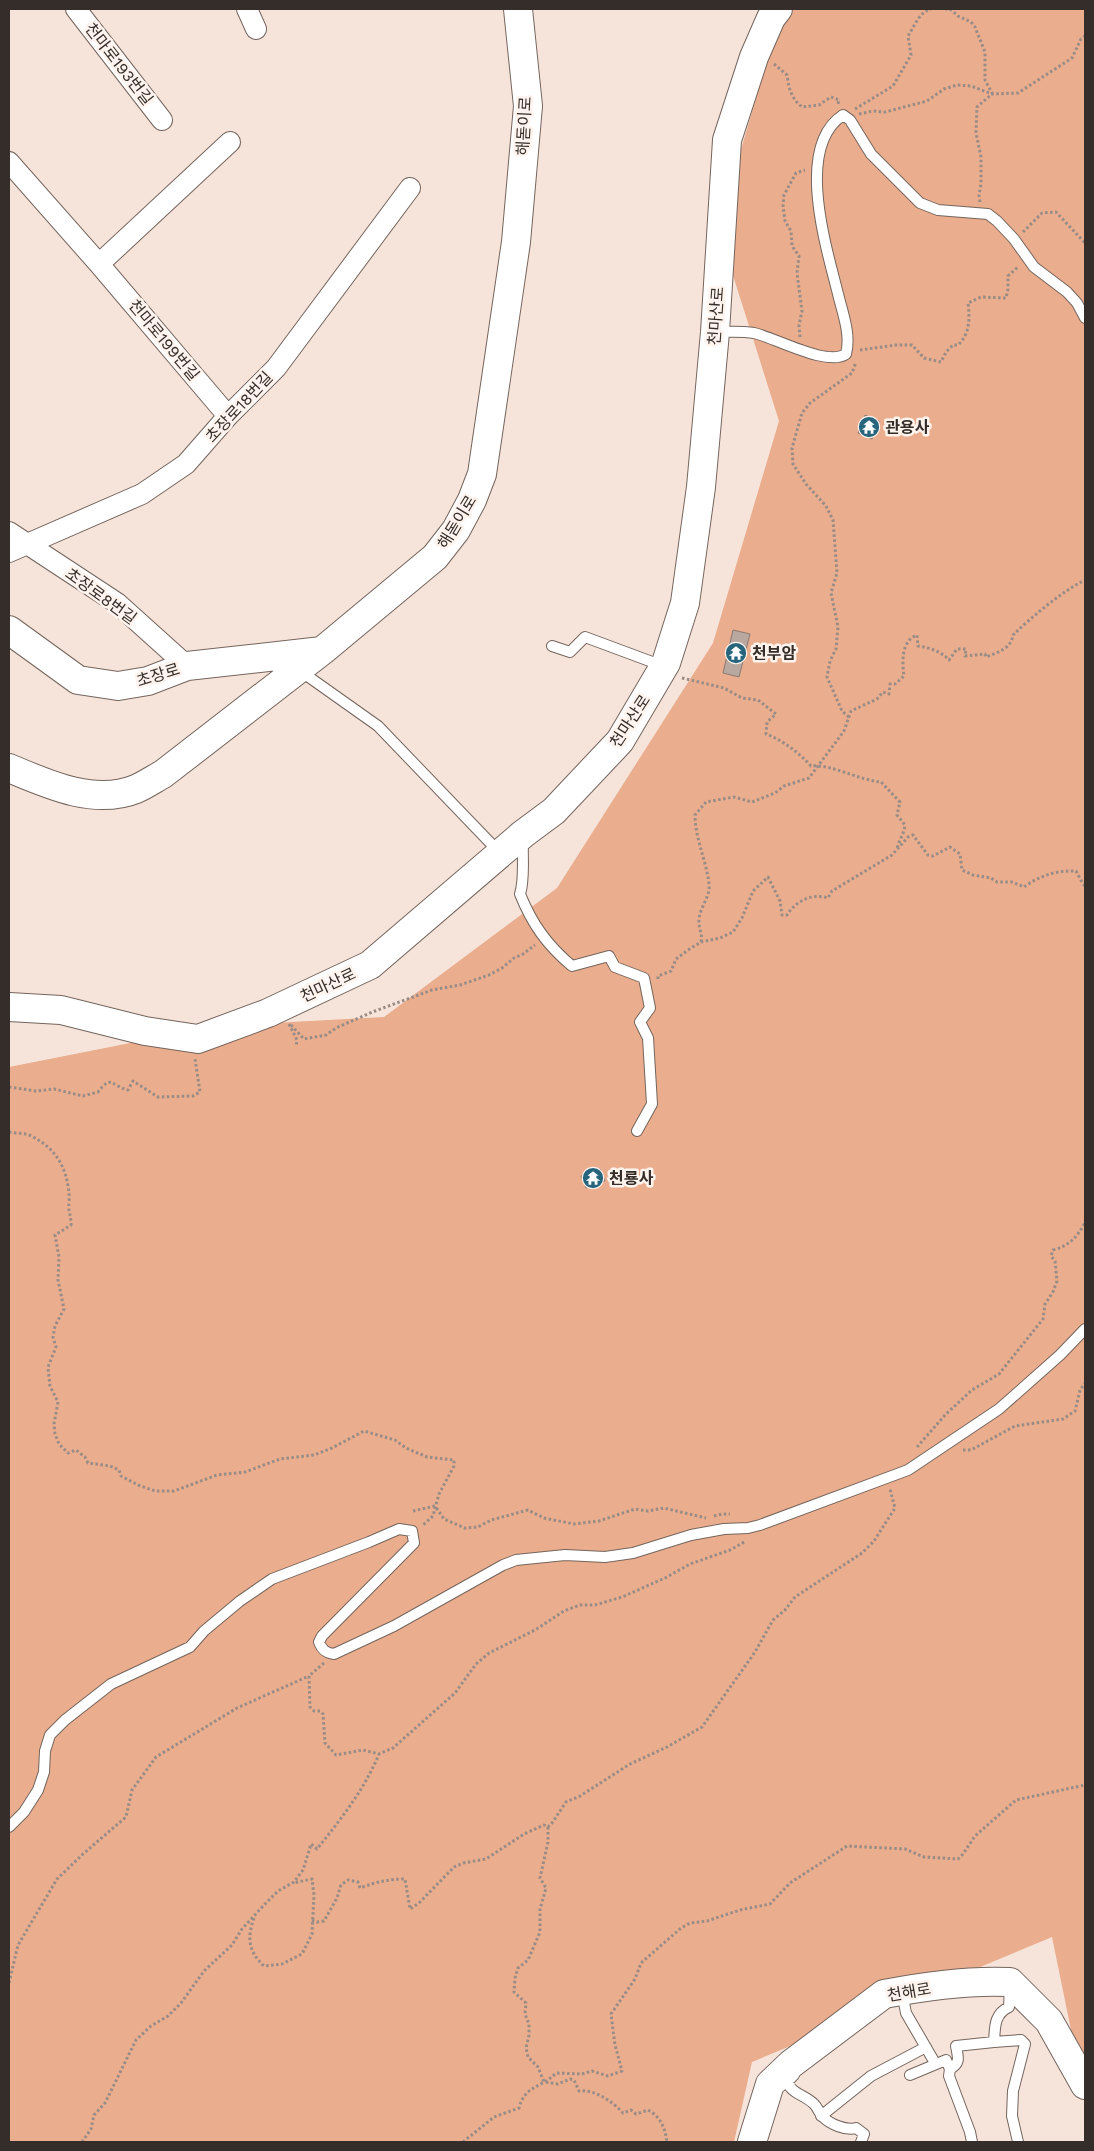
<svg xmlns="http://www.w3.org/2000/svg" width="1094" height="2151" font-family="'Work Sans','Noto Sans KR',sans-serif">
<rect width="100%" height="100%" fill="#f6e4db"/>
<path fill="#eaad8d" d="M794 9H1085V2077L1079 2069 1052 1937 752 2062 734 2142H9V1067L216 1026 384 1017 557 888 713 643 779 421 718 228 776 30Z"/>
<path fill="#b9a89f" stroke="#8a7971" d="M865 415 879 421 872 439 858 433Z
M733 630 750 634 739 677 723 673Z
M600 1169 605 1181 586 1188 581 1176Z"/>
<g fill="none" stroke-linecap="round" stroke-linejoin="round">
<g stroke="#74655d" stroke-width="12">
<path id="lane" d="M715 332C728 332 741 331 754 333 776 338 827 367 846 354 851 335 843 314 838 294 827 249 794 147 843 115L850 120 871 154 920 203 938 210 988 214 997 221 1014 239 1034 267 1067 292 1077 303 1085 318
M552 646 570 652 585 637 663 666
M299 670 378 726 500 853
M523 840C522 857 525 879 520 894 532 924 547 945 572 966L609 956 615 967 644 978 650 1008 640 1022 648 1038 652 1104 637 1131
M9 1827 24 1812 38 1790 44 1772 45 1751 50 1735 65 1720 111 1684 190 1647 204 1631 240 1601 272 1579 369 1542 399 1529 412 1531 414 1543 322 1636 319 1642C322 1650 326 1653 334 1654L394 1626 503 1565 516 1560 565 1555 605 1557 633 1553 691 1535 724 1529 748 1528 760 1525 908 1470 999 1409 1060 1355 1085 1329
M902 1992 906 2013 935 2063
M994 2042 1021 2040 1025 2044 1013 2091 1012 2116 1018 2142
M794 2075 787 2082C792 2094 805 2095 814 2104 818 2108 819 2113 823 2117 830 2124 846 2131 856 2128L864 2134 861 2142
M910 2075 946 2060 950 2069
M821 2116 871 2076 926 2047
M972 2142 970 2132 949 2076 950 2069C961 2063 958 2057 956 2046L994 2042C995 2027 994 2014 1009 2007L1010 1988"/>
</g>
<g stroke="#74655d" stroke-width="22">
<path id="street" d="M76 9 162 120
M247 9 256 29
M9 162 99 264 228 416
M99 264 230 142
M9 532 117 603 187 666
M9 552 142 494 186 464 228 416 276 368 410 188"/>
</g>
<g stroke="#74655d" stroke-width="30">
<path id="secondary" d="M9 630 78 680 118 686 148 681 187 666 322 651
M9 768C47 784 94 806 136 789 145 785 154 779 163 774L322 651 435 557 456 530 472 500 482 474 516 242 528 106 518 9
M9 1007 61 1010 145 1031 198 1039 268 1013 370 965 523 834 554 811 620 741 666 663 685 603 701 487 715 332 727 140 754 57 771 18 778 9
M752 2142 770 2084 791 2064 884 1994C925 1986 969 1980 1010 1982L1049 2021 1085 2085"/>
</g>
<path stroke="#998c86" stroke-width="3" stroke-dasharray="2.5 2.5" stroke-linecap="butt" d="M945 9H950L958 16 971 22 975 27 985 52V80L992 93
M774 64 787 75C789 89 791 98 802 107L819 105 831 97 839 100 838 104
M855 109 893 86 911 55 908 36C914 27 919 12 931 9
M859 114 873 111 885 112 927 101 944 89 957 85 971 86 992 94 1018 93 1072 58 1081 39 1085 36
M980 202 979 195 981 184V157L976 133 977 107 992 94
M1023 232 1042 213 1056 212 1085 243
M800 337 799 325 802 311 797 273 799 256 792 246 791 231 785 221 783 206 784 195 796 173 805 170
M860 350 896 345H912L924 358 941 362 946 352 953 345H958C970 334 970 318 968 303L981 297 1006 298 1008 289V276L1019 266
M682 678 724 688 742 698 758 700 776 714 767 722 766 734C784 741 798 752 811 766 832 764 858 780 881 782L900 802 897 815 905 825C904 835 899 839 897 849
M849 717 842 711 827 677 830 661 836 649 838 627 831 593 837 573 833 520 826 506 806 484 793 464 792 448 802 413 810 403 852 373 856 362
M701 942C703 934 698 928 699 919 700 907 711 896 709 883 706 860 695 838 695 815L706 802 734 797 752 802 775 793 784 786 809 778 844 731 851 711 877 699 883 692 889 694 890 684H895L904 676C902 662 901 641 917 635L918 646C930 648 941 651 949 660L957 649H966L965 656 985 654 986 657C998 652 1011 649 1013 635 1033 616 1061 592 1085 580
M658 979V976L671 971 676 959 688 950 701 942 720 938 733 932 742 918 753 891 768 877 780 901 782 915H787C796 901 811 893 828 898L832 891 892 855 908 837 913 835 928 855 933 856 950 847 960 854 962 870 973 875 991 878 997 882H1012L1024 887C1039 876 1057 870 1076 871L1083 884 1085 886
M289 1024 297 1040 296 1047
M291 1025 304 1039 326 1035 336 1028 375 1011 432 990 460 985 489 975 502 968 514 958 523 954 535 945
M9 1087 36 1091 54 1089 83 1096 98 1092C112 1074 111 1086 128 1090L133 1081 158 1097 193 1096 200 1092 195 1059
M9 1132C16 1134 24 1132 31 1136 56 1148 67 1168 69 1194 70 1199 68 1205 69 1210 70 1215 71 1219 71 1225L55 1235 59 1257 58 1280 64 1309 55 1326 53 1337 56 1347 48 1367 50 1386 58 1402 54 1424 55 1434 59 1444 68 1453 76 1450 85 1457 88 1463 110 1466 119 1470 121 1476 138 1485 155 1491H174L217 1475 245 1472 280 1459 314 1455 332 1448 364 1431 395 1440 406 1448 427 1457 454 1460V1466L439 1494 433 1516 423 1525
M917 1447 946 1414 972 1390 999 1374 1043 1319 1045 1304 1053 1292 1057 1281 1055 1261 1051 1256 1053 1250C1069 1246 1077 1237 1085 1223
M963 1450H971L1015 1426 1063 1419 1075 1411 1080 1390 1085 1383
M413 1511 435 1506 444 1519 465 1528 478 1527 491 1520 528 1510 544 1518 574 1524 599 1521 635 1509 648 1511 664 1508 706 1518
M714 1516 722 1514H730
M324 1663 309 1676 310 1707 314 1711H320L323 1714 325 1743 336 1755 363 1750 379 1754 393 1748 455 1693 476 1664 489 1653 535 1630 564 1611 580 1605H595L622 1597 665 1578 690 1564 730 1550 746 1541
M548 1827V1842L540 1878 546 1888 540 1909V1932L528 1960 518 1968 515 1978 514 1992 526 2003 525 2014 529 2024V2035L526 2048 528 2057 538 2067 544 2082 558 2084 570 2079 574 2080 579 2091C595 2089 613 2102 623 2113L631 2110 636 2114 648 2110C661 2117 665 2128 667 2142
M254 1918C247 1938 248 1951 264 1966L282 1964 302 1954 312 1934 314 1895 312 1879 293 1883
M312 1920 317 1922 324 1921 337 1898 341 1885 348 1880 358 1882 360 1888C376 1882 389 1879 405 1879L410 1909 419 1903 454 1867 463 1863 486 1859 524 1834 544 1825 548 1827 552 1823 566 1802 580 1796 630 1764 667 1747 702 1727 755 1652 773 1620 785 1610 795 1597 862 1553 874 1541 895 1508 890 1489
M9 1983 18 1945 57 1879 83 1854 126 1817 132 1790 156 1757 237 1708 309 1676
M82 2142 91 2129 94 2115 105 2103 136 2040 151 2026 168 2016 181 2003 204 1971 232 1945 242 1929 264 1905 278 1891 294 1882 303 1870 311 1844 317 1849C341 1819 364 1790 379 1754
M463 2142 494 2117 519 2108C525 2085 540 2089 556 2073L582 2074 592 2071 608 2076 622 2071 615 2045 611 2014 635 1979 641 1963 681 1928 690 1923 707 1921 740 1910 770 1904 790 1883 847 1846 905 1849 924 1857 958 1859 963 1854 975 1836 1016 1800 1085 1785"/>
<use href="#lane" stroke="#fff" stroke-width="10"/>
<use href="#street" stroke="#fff" stroke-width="20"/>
<use href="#secondary" stroke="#fff" stroke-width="28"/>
</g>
<defs>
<g id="temple-disc" transform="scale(1.125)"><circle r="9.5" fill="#27657c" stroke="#fef3ed"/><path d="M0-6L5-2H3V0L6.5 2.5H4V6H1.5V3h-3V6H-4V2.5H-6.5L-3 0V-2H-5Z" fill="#fff"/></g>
</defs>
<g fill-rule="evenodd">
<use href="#temple-disc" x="869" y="427"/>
<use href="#temple-disc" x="736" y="653"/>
<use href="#temple-disc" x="593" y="1178"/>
</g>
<g text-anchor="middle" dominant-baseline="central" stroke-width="5" stroke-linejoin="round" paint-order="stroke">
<g font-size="16" fill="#342d29" stroke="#fef3ed">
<text transform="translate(119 64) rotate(52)">천마로193번길</text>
<text transform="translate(524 126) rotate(-87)">해돋이로</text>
<text transform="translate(716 316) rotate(-86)">천마산로</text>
<text transform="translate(164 340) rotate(50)">천마로199번길</text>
<text transform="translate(239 407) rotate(-47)">초장로18번길</text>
<text transform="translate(457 522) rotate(-59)">해돋이로</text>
<text transform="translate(101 596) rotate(36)">초장로8번길</text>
<text transform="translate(158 675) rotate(-17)">초장로</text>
<text transform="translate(630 721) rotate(-57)">천마산로</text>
<text transform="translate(328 985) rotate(-25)">천마산로</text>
<text transform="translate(909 1992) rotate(-10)">천해로</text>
</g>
<g font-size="16" font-weight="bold" fill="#342d29" stroke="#fef3ed" text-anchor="start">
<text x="885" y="427">관용사</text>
<text x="752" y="653">천부암</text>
<text x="609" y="1178">천룡사</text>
</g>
</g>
<rect width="1094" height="2151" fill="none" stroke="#342d29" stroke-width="20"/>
</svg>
